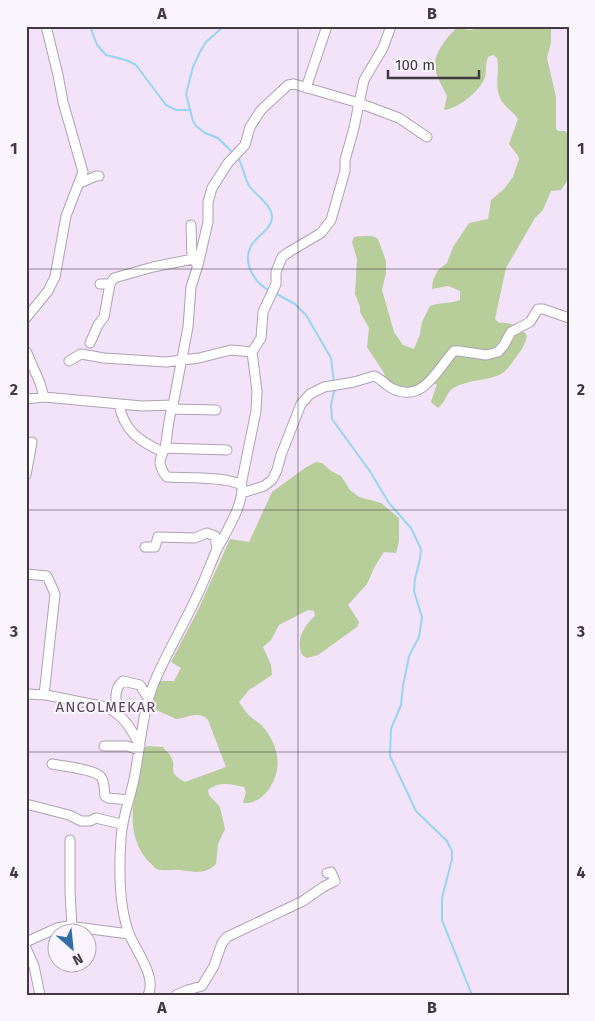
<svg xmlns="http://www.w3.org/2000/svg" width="595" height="1021" font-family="'Fira Sans',sans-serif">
<rect width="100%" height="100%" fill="#f3e3f8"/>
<path fill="#b7cd9a" d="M480 26H551V42L547 58 556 97V129L558 131H565L569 136V178L561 190 551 191 543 210 535 218 506 268 495 319 499 323C511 322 521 326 527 336 525 346 520 352 514 360 511 364 508 369 504 372 493 381 466 379 452 389 445 395 446 402 438 408L431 402 437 384H434C417 395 408 398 388 392L384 373 367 347 369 328 360 312V307L355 294 357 259 352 242 354 237C362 236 372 234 378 239L386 261V273L382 290 394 332 403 345 414 349 420 334 422 322 430 306C440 302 450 304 460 300V291L448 286 432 289 433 280 438 270 447 263 453 247 469 223 488 219 491 200 504 189 513 177 519 159 518 156 509 144 518 119C513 111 503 106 500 98 494 85 500 71 497 58L493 55 488 57C485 64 487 73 484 80 477 93 459 108 444 110L447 96C443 87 435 76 435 65 434 53 449 34 458 27 467 30 472 32 480 26Z
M316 462 322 463 331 471 341 476 350 490 359 497 381 503 399 518V541L396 553 384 552 375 566 367 584 348 605 359 622 357 627 318 655 307 658 302 655C296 639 303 627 315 616L314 611 308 610 279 625 271 640 263 647 271 665 272 675 249 690 239 702C243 707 246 713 251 717 255 721 260 723 263 727 279 746 283 768 269 789 263 798 254 804 243 803L246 792 244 787C232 784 219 781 208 790L209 795 220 807 225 829 218 844 216 864C206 875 193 872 180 870 173 869 163 872 157 869 154 868 152 864 149 862 120 831 137 785 144 748L148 746 163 747C165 750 170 754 171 757 178 770 165 771 185 782L226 767 208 720C198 710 188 718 176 719L150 707 160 681H174L181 668 171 662 198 610 230 539 249 542 272 492 305 468Z"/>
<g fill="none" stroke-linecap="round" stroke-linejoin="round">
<path stroke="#96d4f5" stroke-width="2" d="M90 26 97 45 106 55 126 60 136 65 166 105 176 110H189
M224 26 206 42 200 52 193 67 186 94 193 121 196 126 205 133 218 138 233 153
M238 158C244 167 244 179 250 187 257 196 273 206 272 218 271 230 256 236 251 246 242 264 255 283 270 291
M275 293 295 304 306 315 331 358 334 383
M335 387 331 405 332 419 369 470 389 503 411 528 421 549 420 559 415 579 414 591 422 617 419 637 409 656 403 686 401 705 391 729 390 756 416 811 447 841 452 851V859L442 898V920L472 995"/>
<g stroke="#afa0b4" stroke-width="11">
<path id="minor" d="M306 88 327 26
M78 184 96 176H99
M191 225 192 257 196 263
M100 284H110
M26 318 48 291 55 277 66 216 83 172 63 102 58 75 46 26
M90 343 98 325 104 317 110 284 114 278 153 267 193 259
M26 351 40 383 44 397
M252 352 261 338 263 312 276 284V272L282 257 289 252 321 233 331 220 345 171V160L354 128 359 103 399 118 427 137
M69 361 81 354 104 358 166 362 199 358 231 350 252 352 257 391 256 411 241 485
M26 399 44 397 142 406 173 405C168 418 168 433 165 448 163 453 160 457 160 463 161 468 163 473 167 477 184 478 232 476 242 486 243 506 226 532 217 549 210 565 204 582 196 598 184 624 169 649 157 676 142 708 141 745 134 779 130 799 122 818 121 838 119 867 119 909 130 936 137 952 157 978 148 995
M119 404C124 431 139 441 163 452
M173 405 188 327 191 287 198 265 208 222V202L212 188 228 163 245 145 250 127 261 110 288 85 294 84 359 103 364 80 383 48 391 26
M171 409 216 410
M165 448 227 450
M26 475 32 442
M242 493 264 486 272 480 277 470 281 455 301 404 310 394 324 387 354 382 374 376C382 379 386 386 393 389 424 403 437 369 454 351H459L486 355 498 352 504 345 511 332 530 322 538 309H543L569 318
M145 547H155L158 537 195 538 207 533 215 536 217 549
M26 574 47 576 55 594 44 695
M26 694 46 695 106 707C123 714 132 730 140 746
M120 714C115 704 113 689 123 681L140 685 149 700
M104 746H127L139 750
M52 764C62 766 95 769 101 777 105 782 104 790 105 796L108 798 129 800
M26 804 69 815 81 821H90L96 818 121 824
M70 840V892L72 927
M26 942 57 928 68 926 129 934
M26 948 34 966 40 995
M176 995 188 990 202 986 214 966 222 943 227 937 303 901 323 887 335 881 331 872 327 873"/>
</g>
<use href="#minor" stroke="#fff" stroke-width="9"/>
</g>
<path fill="none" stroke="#413a43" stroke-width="1" stroke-opacity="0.55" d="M298 26V995M26 269H569M26 510H569M26 752H569"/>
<g text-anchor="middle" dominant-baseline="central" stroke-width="4" stroke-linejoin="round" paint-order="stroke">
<g font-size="15" letter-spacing="1" fill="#55495a" stroke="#faf4fd">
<text x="106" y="707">ANCOLMEKAR</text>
</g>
</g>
<rect width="595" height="1021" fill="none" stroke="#faf4fd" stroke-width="55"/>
<g transform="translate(72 948) rotate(153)"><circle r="24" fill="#faf4fd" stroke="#b0aab3"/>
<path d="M0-4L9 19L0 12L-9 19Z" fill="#3070a7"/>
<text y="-8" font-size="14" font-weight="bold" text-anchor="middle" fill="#413a43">N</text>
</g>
<path d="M388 70v8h91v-8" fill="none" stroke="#413a43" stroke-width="2.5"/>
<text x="395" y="70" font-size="15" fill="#413a43" stroke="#faf4fd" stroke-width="4" paint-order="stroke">100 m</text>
<rect x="28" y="28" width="540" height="966" fill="none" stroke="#413a43" stroke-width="2"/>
<g font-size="16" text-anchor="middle" font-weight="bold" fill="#413a43">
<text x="162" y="19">A</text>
<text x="432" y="19">B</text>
<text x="14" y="154">1</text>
<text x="581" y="154">1</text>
<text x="14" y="395">2</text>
<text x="581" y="395">2</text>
<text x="14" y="637">3</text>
<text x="581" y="637">3</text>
<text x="14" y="878">4</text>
<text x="581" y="878">4</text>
<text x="162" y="1013">A</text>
<text x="432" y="1013">B</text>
</g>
</svg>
